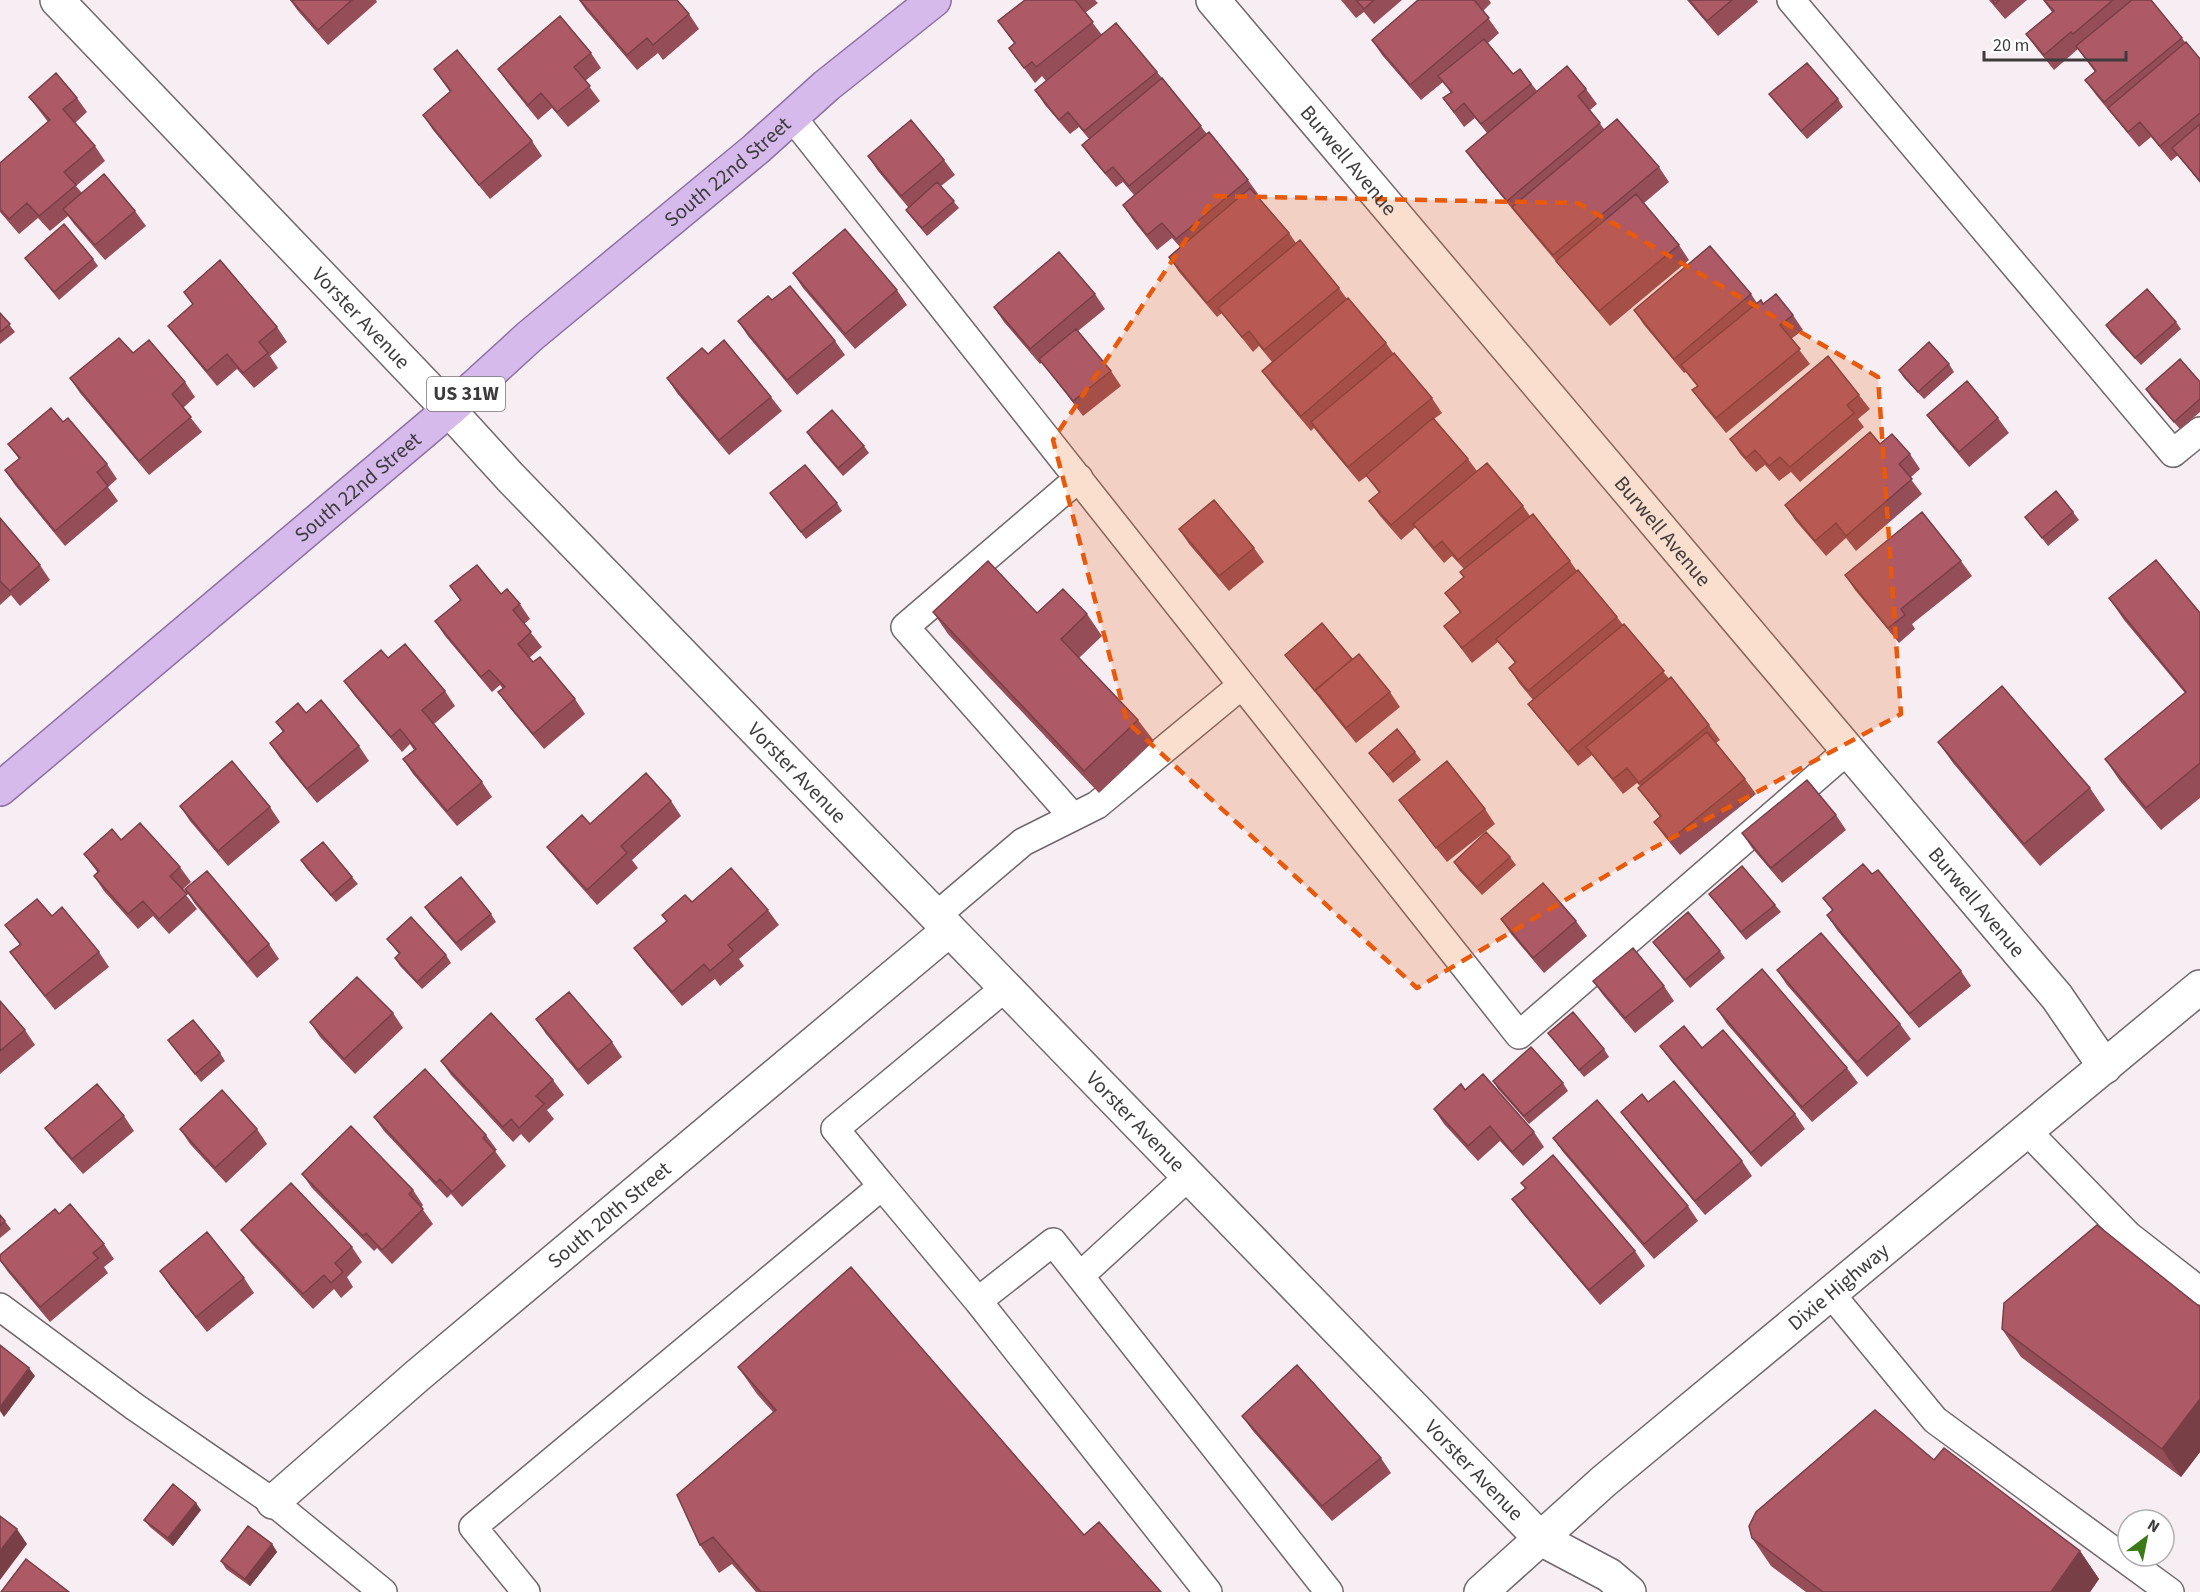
<svg xmlns="http://www.w3.org/2000/svg" width="2200" height="1592" font-family="'Source Sans 3',sans-serif">
<rect width="100%" height="100%" fill="#f7eef3"/>
<g fill="none" stroke-linecap="round" stroke-linejoin="round">
<g stroke="#70686c" stroke-width="30">
<path id="service" d="M1791 0 2173 453 2200 431
M792 117 1519 1035 1848 750
M1073 817 905 627 1079 478
M936 916 1023 842 1097 805 1242 685
M2028 1132 2128 1235 2200 1291
M882 1186 835 1129 1006 987
M1081 1275 1189 1176
M1831 1294 1935 1420 2170 1592
M0 1307 135 1407 273 1502 383 1592
M526 1592 473 1527 882 1186 978 1301
M1208 1592 978 1301 1053 1242 1329 1592"/>
</g>
<g stroke="#70686c" stroke-width="36">
<g id="minor">
<path id="s1" d="M57 0 449 410 510 477 1541 1539 1609 1575 1629 1592"/>
<path id="s2" d="M1213 0 2057 997 2105 1067"/>
<path id="s3" d="M273 1502 417 1376 949 930"/>
</g>
</g>
<g stroke="#70686c" stroke-width="36">
<g id="tertiary">
<path id="s4" d="M1481 1592 1604 1481 2200 987"/>
</g>
</g>
<g stroke="#8e70a5" stroke-width="36">
<g id="primary">
<path id="s5" d="M0 789 449 410 530 336 756 149 826 86 934 0"/>
</g>
</g>
<use href="#service" stroke="#fff" stroke-width="27"/>
<use href="#minor" stroke="#fff" stroke-width="33"/>
<use href="#tertiary" stroke="#fff" stroke-width="33"/>
<use href="#primary" stroke="#d5baeb" stroke-width="33"/>
</g>
<path fill="#954d58" d="M290 0H376L377 2 328 45 298 11Z
M579 0H677L689 14 699 29 663 60 658 53 637 70 586 10Z
M1025 0H1095L1098 3 1085 13 1102 35 1157 72 1207 134 1248 180 1258 194 1257 196 1289 233 1296 243 1339 288 1347 299 1386 343 1393 353 1432 398 1442 413 1434 419 1468 459 1477 471 1523 506 1530 516 1570 561 1577 571 1617 617 1623 625 1709 725 1720 740 1716 743 1745 779 1756 794 1680 855 1665 837 1654 822 1660 817 1638 788 1640 786 1637 783 1623 794 1592 755 1578 766 1539 718 1528 704 1533 700 1519 683 1509 668 1515 663 1498 642 1472 663 1444 626 1460 613 1445 593 1463 578 1464 569 1452 556 1444 563 1424 539 1416 527 1401 540 1380 516 1369 501 1379 493 1367 476 1359 482 1321 437 1314 428 1311 431 1273 386 1262 371 1272 362 1259 346 1253 352 1222 313 1217 317 1179 272 1169 257 1180 247 1172 238 1157 250 1133 220 1123 205 1134 195 1123 182 1116 187 1093 160 1082 145 1089 139 1079 127 1070 134 1045 105 1035 90 1046 81 1042 76 1035 83 1009 48 1014 43 998 21Z
M1341 0H1402L1374 24 1364 12 1356 18Z
M1418 0H1489L1491 3 1483 11 1499 33 1488 43 1513 74 1520 69 1537 91 1586 89 1597 104 1590 110 1604 129 1659 167 1669 182 1644 203 1679 245 1689 260 1610 326 1523 222 1476 165 1466 151 1487 133 1475 118 1464 127 1443 98 1451 93 1443 82 1421 100 1382 55 1372 40Z
M1687 0H1757L1758 2 1718 36Z
M1989 0H2027L2005 19Z
M2043 0H2151L2185 42 2200 59V183L2178 155 2171 161 2151 137 2139 147 2096 95 2085 80 2095 72 2078 49 2054 70 2037 49 2026 34 2052 12Z
M591 53 601 68 585 81 600 101 568 127 552 108 538 120 508 83 498 69Z
M434 69 532 141 542 156 490 199 433 130 423 115 450 92Z
M1769 94 1838 99 1843 107 1807 139 1775 102Z
M29 97 77 98 87 112 75 123 95 146 105 161 76 186 82 193 135 211 146 226 105 260 74 224 68 216 50 231 38 218 19 234 0 212V163L48 122Z
M868 156 944 160 955 175 941 186 959 208 927 236 911 217 906 210 908 207 878 171Z
M25 258 93 259 98 266 59 300Z
M793 273 897 290 907 305 855 349 803 288Z
M184 292 277 327 287 342 270 356 278 368 254 388 237 369 217 386 179 340 168 326 193 305Z
M1095 294 1105 309 1078 331 1111 371 1121 386 1083 416 1042 362 1040 364 1004 322 994 307Z
M1751 294 1757 303 1763 304 1793 315 1803 330 1791 339 1810 364 1726 433 1703 405 1692 390 1697 386 1686 372 1684 373 1644 325 1634 310Z
M772 300 835 341 845 355 797 395 748 336 738 321Z
M0 313 15 332 0 344Z
M2176 322 2181 329 2141 365 2111 333 2106 325Z
M133 353 185 382 195 397 183 408 202 432 149 475 80 393 70 378Z
M708 354 771 397 782 411 729 455 677 393 667 378Z
M1949 364 1954 372 1924 399 1904 378 1899 370Z
M2200 382V412L2180 429 2151 397 2146 389Z
M1859 395 1870 409 1858 419 1864 427 1800 482 1791 472 1779 481 1765 465 1756 472 1740 454 1730 439Z
M1927 415 1998 418 2009 433 1969 467 1938 430Z
M63 422 107 464 117 479 108 487 118 501 65 546 15 485 5 470 19 459 8 444Z
M807 432 864 446 869 453 843 476 812 440Z
M1880 444 1910 454 1920 469 1910 478 1922 494 1856 551 1846 538 1826 556 1795 520 1785 505Z
M770 493 837 503 842 511 806 539Z
M2073 512 2079 520 2048 546 2025 517Z
M0 518 40 565 50 580 20 606 11 595 0 605Z
M1179 529 1254 548 1264 562 1229 591 1189 544Z
M1961 561 1972 576 1912 624 1915 629 1899 643 1855 590 1845 575Z
M450 586 501 594 520 604 530 619 524 624 542 647 529 658 575 699 585 714 544 749 509 707 498 692 503 689 500 685 492 692 445 636 435 621 460 600Z
M2109 598 2200 613V798L2161 830 2120 781 2105 759 2185 693 2124 620Z
M933 612 1087 614 1102 636 1079 658 1138 720 1154 741 1099 793 948 634Z
M1322 623 1353 660 1390 692 1400 707 1356 743 1285 655Z
M388 658 445 691 455 706 434 724 482 782 492 797 457 826 413 774 403 759 414 750 410 744 402 752 354 695 344 681Z
M276 722 359 746 369 761 317 803 280 758 270 743 283 732Z
M1938 742 2090 788 2105 810 2040 866 1953 763Z
M1415 752 1421 760 1393 783 1369 753Z
M1399 800 1485 809 1495 824 1447 862 1410 815Z
M671 801 681 816 632 860 638 868 597 905 558 861 547 847 590 824Z
M180 806 270 807 280 822 228 866 190 821Z
M1836 815 1846 830 1782 883 1752 848 1742 833Z
M121 840 180 867 191 882 182 890 197 909 169 934 153 916 138 929 104 891 94 876 98 873 84 854Z
M1510 857 1516 865 1482 895 1459 870 1454 862Z
M301 860 352 877 358 884 336 902 306 868Z
M1872 874 1961 971 1971 986 1919 1028 1837 930 1827 915 1832 910 1823 898Z
M185 889 269 944 279 959 257 978 195 904Z
M1709 894 1775 905 1781 912 1746 940Z
M692 902 768 910 779 925 739 959 744 966 720 986 715 979 682 1006 645 963 634 948 667 921 662 915Z
M425 907 491 914 496 922 461 951 430 915Z
M1501 919 1576 921 1587 936 1544 973 1511 934Z
M5 925 99 952 109 967 55 1010 21 967 10 952 20 945Z
M387 939 446 955 451 963 422 989 400 966 395 958 399 954Z
M1653 942 1720 951 1725 958 1690 988Z
M1777 970 1900 1024 1911 1039 1867 1077 1787 985Z
M1593 981 1664 986 1674 1001 1635 1033 1603 995Z
M0 1001 25 1030 35 1045 0 1074Z
M1717 1009 1847 1068 1858 1083 1812 1122 1727 1024Z
M393 1013 403 1028 355 1074 320 1037 310 1022Z
M536 1019 612 1042 622 1057 588 1085 546 1034Z
M1548 1033 1604 1049 1609 1057 1584 1077Z
M168 1040 220 1053 225 1061 201 1082Z
M1660 1046 1702 1048 1795 1114 1805 1129 1761 1167 1671 1061Z
M441 1061 553 1080 564 1095 547 1110 554 1119 529 1143 521 1134 513 1142 451 1075Z
M1493 1081 1563 1083 1568 1091 1529 1124 1498 1089Z
M1465 1090 1534 1132 1544 1147 1523 1166 1500 1141 1478 1161 1444 1124 1434 1109Z
M1648 1102 1742 1161 1752 1176 1705 1215 1632 1127 1621 1112Z
M124 1116 134 1131 83 1174 56 1143 45 1128Z
M374 1117 486 1135 497 1150 495 1151 506 1166 462 1207 451 1194 447 1198 384 1131Z
M180 1129H257L267 1144 226 1183 190 1144Z
M1553 1138 1688 1206 1698 1221 1654 1259 1563 1152Z
M302 1174 413 1190 423 1205 421 1207 433 1224 392 1264 377 1248 374 1251 312 1188Z
M1521 1183 1635 1251 1645 1266 1600 1305 1523 1214 1512 1199 1525 1188Z
M59 1214 104 1244 114 1259 104 1267 108 1273 50 1322 8 1272 0 1260Z
M0 1215 11 1229 0 1238Z
M241 1230 352 1247 362 1262 347 1277 353 1287 341 1298 334 1289 313 1309 252 1244Z
M160 1271 244 1278 254 1293 207 1332 170 1286Z
M2200 1307V1452L2181 1477 2021 1357 2002 1329Z
M738 1367 1084 1535 1161 1592H756L732 1564 719 1573 700 1545 773 1412 757 1394Z
M1242 1416 1381 1458 1391 1473 1332 1521 1253 1431Z
M1934 1460 2080 1551 2099 1579 2090 1592H1806L1771 1566 1752 1538Z
M201 1510 173 1546 150 1527 144 1520Z
M272 1544 277 1552 250 1586 226 1569 221 1561Z"/>
<path fill="#793f47" d="M29 1368 35 1376 4 1417 0 1411V1407Z
M2200 1399V1452L2181 1477 2162 1449Z
M196 1503 201 1510 173 1546 168 1538Z
M17 1529 27 1544 0 1580V1551Z
M272 1544 277 1552 250 1586 245 1579Z
M2080 1551 2099 1579 2090 1592H2051Z"/>
<path fill="#ad5a66" stroke="#793f47" stroke-width="1.5" d="M291 0H352L318 30Z
M580 0H677L689 14 653 45 647 38 627 55Z
M1025 0H1075L1093 22 1036 67 1032 62 1024 68 1009 48 1015 43 998 21Z
M1356 0H1374L1364 9Z
M1418 0H1474L1489 18 1410 85 1372 40Z
M1689 0H1732L1707 21Z
M1992 0H1999L1995 4Z
M2044 0H2113L2073 34 2071 32 2044 55 2026 34 2054 11Z
M2132 0H2151L2182 38 2104 102 2085 80 2096 71 2076 46Z
M560 16 591 53 574 67 590 86 557 112 541 93 528 105 498 69Z
M1116 23 1157 72 1084 131 1068 112 1059 120 1035 90Z
M1484 39 1513 74 1520 69 1531 84 1481 124 1464 103 1454 112 1443 98 1452 92 1438 76Z
M2186 42 2200 59V113L2160 146 2140 122 2128 132 2108 108Z
M457 50 532 141 479 185 423 115 451 91 434 69Z
M1807 63 1838 99 1801 131 1769 94Z
M1567 66 1586 89 1578 96 1600 123 1507 201 1466 151Z
M56 73 77 98 63 109 95 146 64 172 76 185 39 216 27 203 9 219 0 209V163L50 120 29 97Z
M1162 78 1201 126 1129 186 1113 167 1105 173 1082 145Z
M1617 119 1659 167 1553 255 1512 207Z
M911 120 944 160 901 196 868 156Z
M2200 124V181L2172 148Z
M1209 132 1248 180 1176 239 1162 223 1147 235 1123 205Z
M104 174 135 211 95 245 63 209Z
M937 182 954 201 922 228 906 210Z
M1250 188 1289 233 1207 303 1169 257Z
M1636 194 1679 245 1599 311 1556 261Z
M64 224 93 259 54 292 25 258Z
M845 229 897 290 845 334 793 273Z
M1300 240 1339 288 1264 350 1249 331 1242 337 1218 308Z
M1710 246 1751 294 1674 359 1634 310Z
M1059 252 1095 294 1030 349 994 307Z
M220 260 277 327 259 342 268 353 243 373 227 354 207 371 168 326 193 304 184 292Z
M790 286 835 341 787 380 738 321 768 296 772 300Z
M2147 289 2176 322 2135 358 2106 325Z
M1776 294 1793 315 1780 325 1800 349 1716 418 1692 390 1698 386 1681 365 1761 300 1763 304Z
M1348 298 1386 343 1301 416 1262 371Z
M0 313 10 324 0 332Z
M1076 329 1111 371 1073 401 1039 359Z
M119 338 133 353 149 340 185 382 172 394 191 417 139 461 70 378Z
M724 340 771 397 719 440 667 378 702 348 708 354Z
M1929 342 1949 364 1918 392 1899 370Z
M1394 353 1432 398 1348 467 1311 422Z
M1828 356 1859 395 1847 405 1854 413 1790 467 1780 457 1769 466 1755 450 1746 458 1730 439Z
M2180 359 2200 382V399L2174 422 2146 389Z
M1967 381 1998 418 1959 452 1927 415Z
M51 408 63 422 68 418 107 464 97 472 108 486 55 531 5 470 20 458 8 444Z
M832 410 864 446 838 468 807 432Z
M1433 418 1468 459 1391 525 1369 501 1380 492 1366 475Z
M1870 432 1880 444 1892 434 1910 454 1899 464 1912 479 1846 536 1836 523 1815 541 1785 505Z
M1487 463 1523 506 1458 560 1442 541 1434 548 1413 524Z
M805 465 837 503 801 532 770 493Z
M2056 491 2073 512 2042 538 2025 517Z
M1214 500 1254 548 1219 576 1179 529Z
M1922 512 1961 561 1901 609 1905 615 1888 628 1845 575Z
M1533 514 1570 561 1462 648 1444 626 1461 612 1445 593 1464 577 1460 572Z
M0 518 40 565 10 591 0 581Z
M2156 560 2200 613V763L2146 808 2105 759 2186 692 2109 598Z
M988 561 1037 613 1063 589 1087 614 1061 639 1138 720 1084 771 933 612Z
M477 565 501 594 507 589 520 604 513 610 531 632 518 644 533 662 540 657 575 699 533 734 498 692 505 687 489 670 481 677 435 621 461 600 450 586Z
M1578 570 1617 617 1528 691 1509 668 1516 662 1496 639Z
M1322 623 1352 659 1315 691 1285 655Z
M1624 624 1664 671 1568 752 1528 704Z
M405 644 445 691 422 710 482 782 447 811 403 759 416 749 400 729 391 737 344 681 381 650 388 658Z
M1359 654 1390 692 1346 728 1315 690Z
M1671 677 1709 725 1639 783 1627 768 1613 779 1586 747Z
M2002 686 2090 788 2024 844 1938 742Z
M321 700 359 746 307 789 270 743 284 731 276 722 298 703 306 713Z
M1397 729 1415 752 1388 775 1369 753Z
M1707 732 1745 779 1670 840 1654 822 1661 816 1638 788Z
M232 761 270 807 218 851 180 806Z
M1447 761 1485 809 1436 848 1399 800Z
M646 773 671 801 621 846 627 853 587 890 547 847 582 815 590 824Z
M1807 780 1836 815 1771 868 1742 833Z
M140 823 180 867 170 876 187 894 159 919 143 901 128 914 94 876 99 871 84 854 112 829 121 840Z
M1486 832 1510 857 1477 887 1454 862Z
M323 842 352 877 331 895 301 860Z
M1863 864 1872 874 1878 870 1961 971 1909 1014 1827 915 1833 910 1823 898Z
M1742 866 1775 905 1741 932 1709 894Z
M731 868 768 910 728 945 733 951 710 971 704 964 672 992 634 948 667 921 662 915 685 895 692 902Z
M207 871 269 944 247 963 185 889Z
M461 877 491 914 456 943 425 907Z
M1543 883 1576 921 1533 958 1501 919Z
M37 899 52 916 62 907 99 952 45 996 10 952 21 944 5 925Z
M1688 912 1720 951 1685 980 1653 942Z
M411 917 446 955 417 982 395 958 400 953 387 939Z
M1821 933 1900 1024 1857 1062 1777 970Z
M1633 948 1664 986 1625 1018 1593 981Z
M1762 969 1847 1068 1802 1107 1717 1009Z
M357 977 393 1013 344 1059 310 1022Z
M569 992 612 1042 578 1070 536 1019Z
M0 1001 25 1030 0 1051Z
M1573 1012 1604 1049 1579 1070 1548 1033Z
M491 1013 553 1080 536 1096 544 1104 519 1128 511 1119 503 1127 441 1061Z
M193 1020 220 1053 195 1074 168 1040Z
M1684 1026 1702 1048 1723 1030 1795 1114 1751 1153 1660 1046Z
M1531 1047 1563 1083 1524 1116 1493 1081Z
M425 1069 486 1135 483 1138 495 1151 452 1192 440 1179 436 1183 374 1117Z
M1483 1074 1534 1132 1512 1152 1490 1126 1468 1146 1434 1109 1461 1084 1465 1090Z
M1674 1081 1742 1161 1695 1201 1621 1112 1642 1094 1648 1102Z
M97 1084 124 1116 72 1159 45 1128Z
M222 1090 257 1129 215 1168 180 1129Z
M1597 1100 1688 1206 1644 1244 1553 1138Z
M351 1126 413 1190 409 1194 423 1209 382 1250 366 1233 363 1236 302 1174Z
M1553 1155 1635 1251 1589 1290 1512 1199 1526 1188 1521 1183Z
M291 1183 352 1247 335 1263 343 1272 331 1283 324 1275 303 1294 241 1230Z
M70 1204 104 1244 93 1253 98 1258 40 1307 0 1260V1255L55 1209 59 1214Z
M0 1215 5 1221 0 1226Z
M2097 1225 2200 1307V1399L2162 1449 2002 1329 2004 1303Z
M207 1232 244 1278 196 1317 160 1271Z
M851 1267 1084 1535 1099 1522 1161 1592H761L713 1537 700 1545 677 1495 776 1410 738 1367Z
M0 1345 29 1368 0 1407Z
M1297 1365 1381 1458 1322 1506 1242 1416Z
M1875 1410 1934 1460 1944 1448 2080 1551 2051 1592H1823L1752 1538 1749 1526 1756 1512Z
M173 1484 196 1503 168 1538 144 1520Z
M0 1516 17 1529 0 1551Z
M248 1526 272 1544 245 1579 221 1561Z
M26 1559 69 1592H1Z"/>
<path fill="#e8590c" fill-opacity="0.2" stroke="#e8590c" stroke-width="4.5" stroke-dasharray="12 8" stroke-linejoin="round" d="M1215 196 1578 203 1878 377 1901 714 1646 852 1417 988 1127 722 1053 440Z"/>
<g text-anchor="middle" dominant-baseline="central" stroke-width="6" stroke-linejoin="round" paint-order="stroke">
<rect fill="#fff" stroke="#787677" stroke-width="1.5" x="427" y="377" width="78" height="34" rx="4.5"/>
<g font-size="20" font-weight="bold" fill="#3e3b3d">
<text x="466" y="394">US 31W</text>
</g>
<g font-size="21" fill="#3e3b3d" stroke="#fff">
<text stroke="none"><textPath href="#s2" startOffset="210">Burwell Avenue</textPath></text>
<text stroke="none"><textPath href="#s5" startOffset="954">South 22nd Street</textPath></text>
<text stroke="none"><textPath href="#s1" startOffset="440">Vorster Avenue</textPath></text>
<text stroke="none"><textPath href="#s5" startOffset="468">South 22nd Street</textPath></text>
<text stroke="none"><textPath href="#s2" startOffset="696">Burwell Avenue</textPath></text>
<text stroke="none"><textPath href="#s1" startOffset="1070">Vorster Avenue</textPath></text>
<text stroke="none"><textPath href="#s2" startOffset="1182">Burwell Avenue</textPath></text>
<text stroke="none"><textPath href="#s1" startOffset="1556">Vorster Avenue</textPath></text>
<text stroke="none"><textPath href="#s3" startOffset="442">South 20th Street</textPath></text>
<text stroke="none"><textPath href="#s4" startOffset="470">Dixie Highway</textPath></text>
<text stroke="none"><textPath href="#s1" startOffset="2042">Vorster Avenue</textPath></text>
</g>
</g>
<g transform="translate(2146 1538) rotate(32)"><circle r="28" fill="#ffffff" stroke="#b2b1b1" stroke-width="1.5"/>
<path d="M0-4.5L10 22L0 15L-10 22Z" fill="#3a7a17"/>
<text y="-9" font-size="16" font-weight="bold" text-anchor="middle" fill="#3e3b3d">N</text>
</g>
<path d="M1984 51v9h142v-9" fill="none" stroke="#3e3b3d" stroke-width="3"/>
<text x="1993" y="51" font-size="18" fill="#3e3b3d" stroke="#ffffff" stroke-width="4.5" paint-order="stroke">20 m</text>
</svg>
